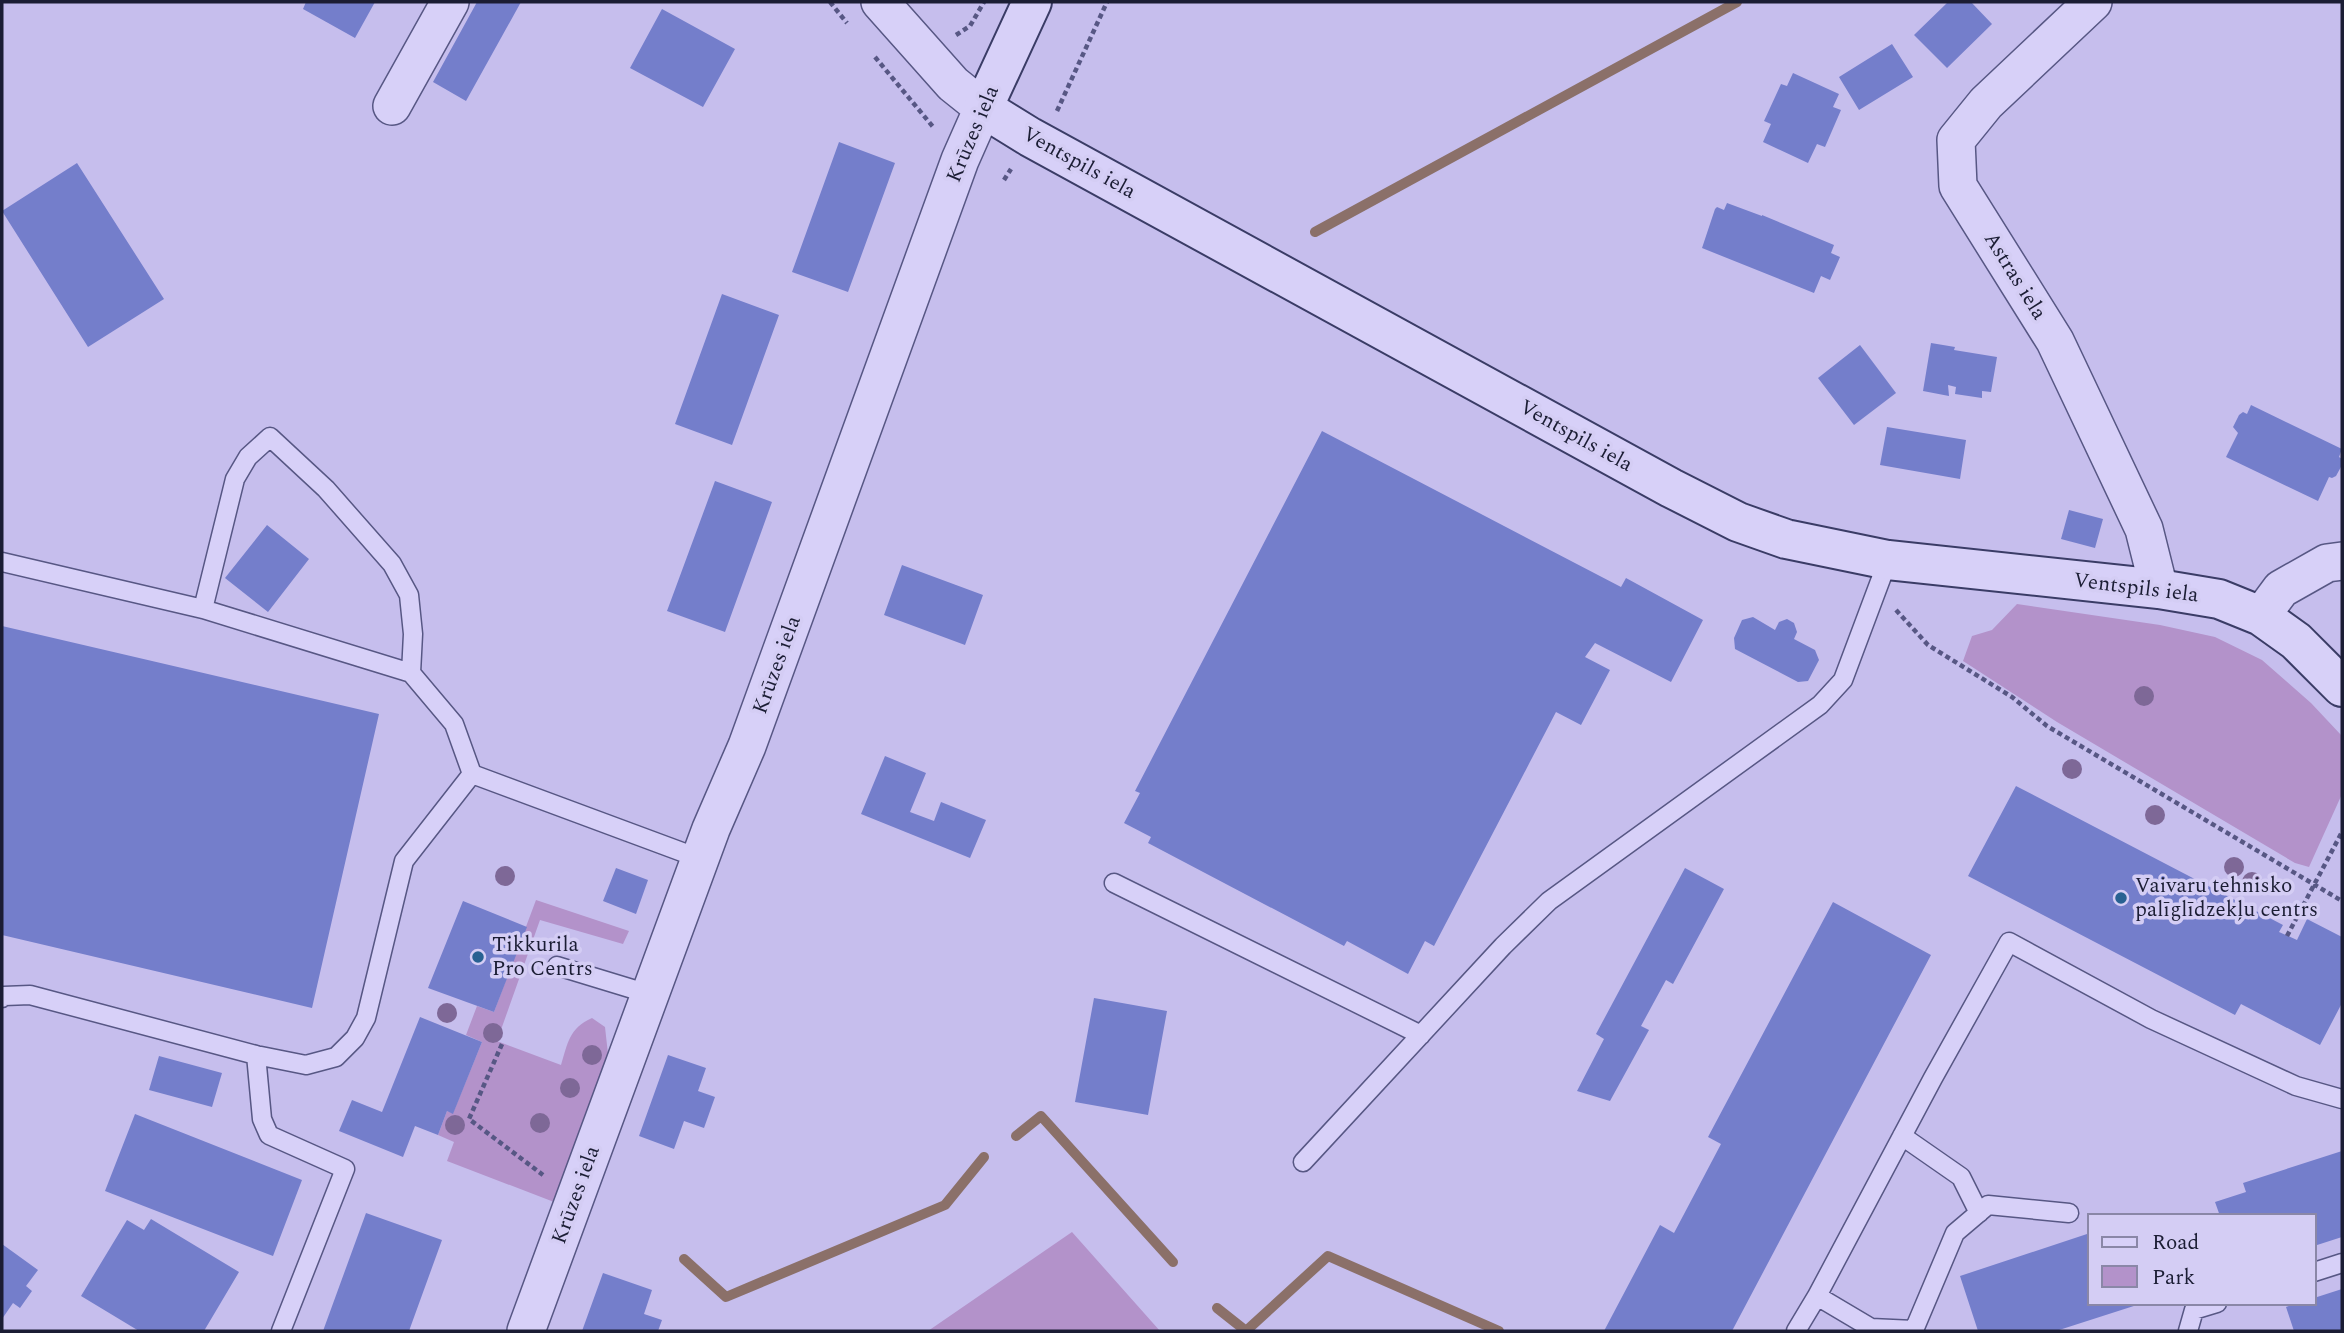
<svg xmlns="http://www.w3.org/2000/svg" width="2344" height="1333" font-family="Spectral,serif">
<rect width="100%" height="100%" fill="#c6beed"/>
<path fill="#b392ca" d="M2017 604 2160 625 2215 637 2262 660 2311 703 2342 736V794L2309 867 2295 863 2057 722 1963 661 1972 636 1992 630Z
M536 900 629 931 623 944 540 920 497 1041 561 1065C568 1043 569 1028 592 1018L605 1027 608 1054 554 1202 447 1161 454 1142 438 1135 447 1111 453 1113 482 1042 466 1035 477 1006 494 1012Z
M1072 1232 1160 1331H928Z"/>
<g fill="none" stroke-linecap="round" stroke-linejoin="round">
<path stroke="#8b7069" stroke-width="10" d="M1315 232 1737 2
M1016 1136 1041 1116 1173 1262
M684 1259 726 1297 945 1205 984 1157
M1217 1308 1246 1331 1328 1256 1499 1331"/>
</g>
<path fill="#747ecb" d="M306 2H375L355 38 303 9Z
M477 2H521L466 101 433 82Z
M1948 2H1971L1992 24 1947 68 1914 35Z
M662 9 735 49 703 107 630 68Z
M1892 44 1913 77 1859 110 1839 77Z
M1793 73 1839 94 1833 107 1841 110 1825 147 1817 144 1808 163 1763 142 1771 124 1764 121 1781 84 1787 86Z
M839 142 895 163 848 292 792 272Z
M77 163 164 299 88 347 2 211Z
M1727 203 1762 216V215L1834 245 1831 253 1840 257 1830 280 1821 276 1814 293 1702 248 1715 209 1717 207 1724 210Z
M722 294 779 315 732 445 675 424Z
M1931 343 1955 347 1954 350 1997 357 1991 392 1982 391V398L1955 394 1956 387 1948 385 1949 396 1923 391Z
M1860 345 1896 393 1854 425 1818 378Z
M2251 405 2342 449 2339 457 2342 459V465L2336 476 2332 478 2329 477 2318 501 2226 457 2238 433 2233 427 2239 415 2243 412 2247 414Z
M1887 427 1966 440 1960 479 1880 465Z
M1322 431 1621 587 1626 578 1703 620 1671 682 1595 643 1585 657 1610 670 1581 725 1556 712 1434 946 1425 941 1408 974 1347 941 1344 946 1148 843 1151 837 1124 823 1140 793 1135 791Z
M715 481 772 502 725 632 667 611Z
M2069 510 2103 519 2095 548 2061 539Z
M267 525 309 559 268 612 225 578Z
M902 565 983 595 965 645 884 615Z
M1753 617 1775 630 1779 622 1787 619 1794 623 1797 632 1794 639 1815 650 1819 660 1808 681 1798 682 1735 649 1734 638 1742 620Z
M2 626 379 714 312 1008 2 935Z
M885 756 926 773 910 812 934 821 941 802 986 820 970 858 861 814Z
M2016 786 2283 925 2279 932 2297 940 2307 919 2342 937V1003L2320 1045 2241 1004 2235 1015 1968 876Z
M616 868 648 880 636 914 603 901Z
M1685 868 1724 889 1673 984 1666 980 1641 1026 1649 1030 1610 1101 1577 1091 1604 1039 1596 1034Z
M463 901 527 927 494 1012 428 988Z
M1833 902 1931 955 1732 1331H1604L1660 1225 1674 1233 1721 1144 1708 1137Z
M1094 998 1167 1011 1148 1115 1075 1102Z
M420 1017 482 1042 453 1114 447 1111 438 1135 415 1126 403 1157 339 1131 352 1100 382 1112Z
M668 1055 706 1068 698 1091 715 1097 704 1128 684 1121 674 1149 639 1136Z
M159 1056 222 1073 212 1107 149 1090Z
M135 1114 302 1180 273 1256 105 1191Z
M2342 1151V1237L2314 1246V1216H2220L2215 1202 2246 1192 2243 1183Z
M366 1213 442 1240 409 1331H323Z
M151 1219 239 1272 204 1331H139L81 1296 127 1220 144 1230Z
M2090 1233V1303L2140 1304 2056 1331H1978L1960 1276Z
M2 1244 38 1270 26 1286 32 1291 20 1308 13 1303 2 1319Z
M603 1273 652 1290 644 1314 662 1320 658 1331H582Z
M2342 1289V1331H2294L2286 1307 2297 1303H2314V1298Z"/>
<g fill="none" stroke-linecap="round" stroke-linejoin="round">
<g stroke="#575784" stroke-width="21">
<path id="lane" d="M2 562 203 609 411 673 454 724 472 774 701 859
M203 609 235 479 248 457 270 437 326 489 392 564 409 595 413 634 411 673
M1114 883 1421 1035
M557 966 649 994
M2 998 4 996 30 995 256 1055 306 1065 336 1057 355 1038 366 1018 404 861 472 774
M256 1055 262 1119 269 1135 345 1169 281 1331
M1902 1136 1961 1177 1979 1213
M1303 1162 1503 946 1549 901 1820 705 1843 680 1888 560
M2069 1213 1988 1205 1955 1233 1914 1330 1871 1328 1817 1296 1933 1078 2009 942 2151 1019 2296 1086 2342 1099
M2314 1272 2342 1263
M1796 1331 1817 1296
M2188 1331 2194 1310 2217 1303"/>
</g>
<g stroke="#575784" stroke-width="40">
<path id="street" d="M2093 2 1986 103 1956 140 1958 186 2055 341 2144 529 2159 589
M392 106 450 2
M2261 616 2281 589 2327 563 2342 561
M526 1331 711 829 747 746 960 160 983 108 953 84 880 2"/>
</g>
<g stroke="#3a3c66" stroke-width="42">
<path id="secondary" d="M1032 2 983 108 1030 137 1671 488 1738 522 1786 539 1888 560 2159 589 2219 599 2261 616 2296 641 2342 687"/>
</g>
<path stroke="#575784" stroke-width="4.5" stroke-dasharray="5 3.5" stroke-linecap="butt" d="M830 2 847 23
M956 35 970 26 984 2
M875 57 934 128
M1057 111 1107 2
M1004 180 1011 169
M1896 610 1928 645 2012 697 2047 726 2342 901
M2287 936 2342 832
M502 1044 469 1119 543 1175"/>
<use href="#lane" stroke="#d7d0f8" stroke-width="18"/>
<use href="#street" stroke="#d7d0f8" stroke-width="37"/>
<use href="#secondary" stroke="#d7d0f8" stroke-width="38"/>
</g>
<g fill="#7e6897">
<circle cx="2144" cy="696" r="10"/>
<circle cx="2072" cy="769" r="10"/>
<circle cx="2155" cy="815" r="10"/>
<circle cx="2234" cy="867" r="10"/>
<circle cx="505" cy="876" r="10"/>
<circle cx="2252" cy="882" r="10"/>
<circle cx="447" cy="1013" r="10"/>
<circle cx="493" cy="1033" r="10"/>
<circle cx="592" cy="1055" r="10"/>
<circle cx="570" cy="1088" r="10"/>
<circle cx="540" cy="1123" r="10"/>
<circle cx="455" cy="1125" r="10"/>
</g>
<g fill="#286192" stroke="#d4cdf4" stroke-width="2.5">
<circle cx="2121" cy="898" r="7"/>
<circle cx="478" cy="957" r="7"/>
</g>
<g text-anchor="middle" dominant-baseline="central" stroke-width="7" stroke-linejoin="round" paint-order="stroke">
<g font-size="21" fill="#1b1d34" stroke="#d4cdf4">
<text transform="translate(973 134) rotate(-67)">Krūzes iela</text>
<text transform="translate(1079 163) rotate(29)">Ventspils iela</text>
<text transform="translate(2015 276) rotate(58)">Astras iela</text>
<text transform="translate(1576 436) rotate(29)">Ventspils iela</text>
<text transform="translate(2136 588) rotate(7)">Ventspils iela</text>
<text transform="translate(777 665) rotate(-70)">Krūzes iela</text>
<text transform="translate(576 1195) rotate(-70)">Krūzes iela</text>
</g>
<g font-size="21" fill="#1b1d34" stroke="#d4cdf4" text-anchor="start">
<text x="2135" y="886">Vaivaru tehnisko<tspan x="2135" dy="24">palīglīdzekļu centrs</tspan></text>
<text x="492" y="945">Tikkurila<tspan x="492" dy="24">Pro Centrs</tspan></text>
</g>
</g>
<rect width="2344" height="1333" fill="none" stroke="#1b1d34" stroke-width="7"/>
<rect x="2088" y="1214" width="228" height="91" fill="#d4cdf4" stroke="#8a87a7" stroke-width="2"/>
<rect x="2102" y="1237" width="35" height="10" fill="#d7d0f8" stroke="#8a87a7" stroke-width="2"/>
<text x="2152" y="1249" font-size="21" fill="#1b1d34">Road</text>
<rect x="2102" y="1266" width="35" height="21" fill="#b392ca" stroke="#8a87a7" stroke-width="2"/>
<text x="2152" y="1284" font-size="21" fill="#1b1d34">Park</text>
</svg>
